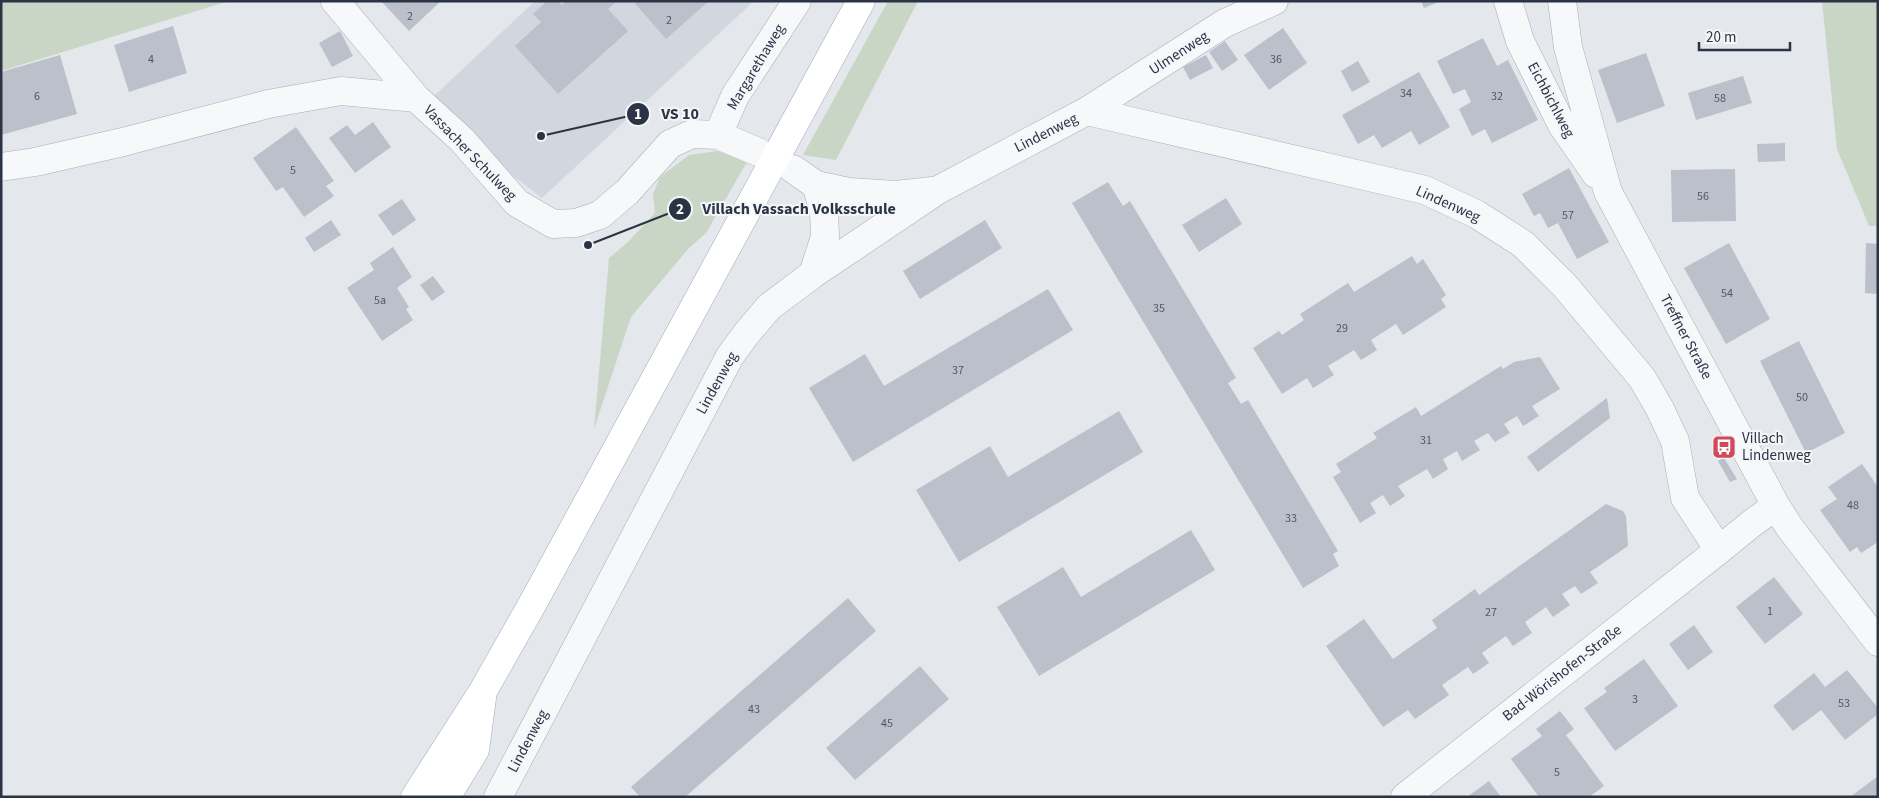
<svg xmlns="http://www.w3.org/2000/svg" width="1879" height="798" font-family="'Source Sans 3',sans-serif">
<rect width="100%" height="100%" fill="#e4e7ec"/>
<path fill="#d2d6de" d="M535 1H754L542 198 512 175 433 97Z"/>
<path fill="#c9d6c5" d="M1 1H229L1 71Z
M888 1H918L836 160 803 155Z
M1822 1H1878V226H1869L1837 149Z
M717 151 747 162 706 233 689 248 631 317 594 429 609 258 628 242 655 213 653 194 660 177 689 155Z"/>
<path fill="#bbc0ca" d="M381 1H441L409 31Z
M547 1H558L562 5 566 1H617L608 9 628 31 558 94 515 46 541 22 533 14Z
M633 1H709L666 39Z
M1421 1H1441L1424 8Z
M173 26 187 73 129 92 114 45Z
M1283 28 1307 63 1269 90 1244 55Z
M340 31 353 56 332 67 319 43Z
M1483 38 1497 66 1508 60 1538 120 1492 143 1485 129 1472 136 1459 109 1471 102 1465 89 1453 94 1437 61Z
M1225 41 1238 60 1222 71 1209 52Z
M1646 53 1665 106 1617 123 1598 70Z
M60 55 77 114 1 135V79H3L1 72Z
M1206 55 1213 68 1190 80 1183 67Z
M1358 61 1370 82 1352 92 1341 71Z
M1419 72 1450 127 1419 145 1411 131 1382 148 1374 135 1358 144 1342 115Z
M1743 76 1752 103 1696 120 1688 93Z
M373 122 391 147 355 173 329 138 347 125 355 135Z
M296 127 334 181 326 186 334 196 304 217 283 187 276 191 253 158Z
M1785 143V161L1758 162 1757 144Z
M1569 168 1609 242 1577 259 1558 223 1548 228 1540 213 1534 216 1522 194Z
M1735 169 1736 221 1672 222 1671 170Z
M1108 182 1123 206 1130 201 1236 378 1228 383 1241 404 1248 400 1338 551 1333 554 1339 566 1303 588 1072 203Z
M1226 198 1242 224 1199 252 1182 225Z
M402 199 416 220 393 236 378 215Z
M331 220 341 235 314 252 305 238Z
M985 220 1002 248 920 299 903 271Z
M1729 243 1770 319 1726 344 1684 268Z
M1866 243 1878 244V294L1865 293Z
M393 247 412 277 397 288 409 307 406 309 413 320 382 341 347 288 374 270 370 263Z
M1412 256 1417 264 1423 259 1446 295 1441 299 1446 307 1403 335 1396 324 1371 340 1377 350 1361 360 1354 350 1328 366 1334 375 1313 388 1307 378 1282 394 1253 348 1279 331 1282 335 1304 320 1300 314 1348 283 1354 292Z
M433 276 445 292 432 301 420 285Z
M1048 289 1073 330 853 462 809 388 865 354 884 386Z
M1799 341 1845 433 1806 453 1760 361Z
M1540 357 1560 389 1532 406 1539 416 1523 426 1517 416 1504 424 1510 433 1495 442 1488 433 1474 441 1480 450 1462 461 1457 451 1443 459 1448 469 1433 479 1427 469 1398 486 1405 496 1390 506 1383 495 1370 503 1376 513 1360 523 1333 477 1341 472 1336 464 1377 438 1373 433 1416 407 1421 416 1501 366 1503 369 1514 362Z
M1607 398 1610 418 1538 472 1527 457Z
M1119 411 1143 452 959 562 916 490 990 446 1008 477Z
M1724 458 1737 479 1730 482 1718 461Z
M1862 464 1878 487V542L1861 553 1857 547 1850 552 1820 510 1837 499 1828 487Z
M1606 504 1623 511 1626 516 1628 546 1590 572 1598 583 1581 594 1575 586 1562 594 1570 605 1553 617 1546 607 1525 622 1532 633 1513 646 1506 636 1482 653 1489 663 1473 674 1468 667 1442 685 1449 695 1415 719 1408 710 1383 727 1326 646 1364 619 1393 659 1437 628 1432 620 1475 589 1479 595Z
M1191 530 1215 570 1039 676 997 607 1063 567 1081 597Z
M1774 577 1803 614 1765 644 1736 607Z
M848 598 876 631 685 797H640L631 787Z
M1694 625 1713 652 1688 670 1669 644Z
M1644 659 1678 706 1615 751 1584 708 1607 692 1604 688Z
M920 666 949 699 855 780 826 748Z
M1847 670 1878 708V714L1845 740 1821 710 1793 731 1773 706 1814 673 1825 687Z
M1560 711 1574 729 1566 735 1604 786 1589 797H1539L1511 759 1542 736 1536 729Z
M1878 776V797H1850Z
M1489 781 1501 797H1467Z"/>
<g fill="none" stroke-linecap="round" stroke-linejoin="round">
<g stroke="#a9aeb7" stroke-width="29">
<path id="minor" d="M335 1 416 98 462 140 517 203 553 224 576 223 600 215 627 192 670 144 692 134 718 135 758 152
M1508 1 1520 41 1562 125 1596 174
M1562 1 1568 47 1608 192 1776 506 1790 528 1878 642
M1087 111 1225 23 1274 1
M718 135 735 96 797 1
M1 167 35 162 123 142 268 104 341 91 416 98
M793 169 816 185 849 192 896 195 932 191
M813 274 825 237 824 211 816 185
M498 797 730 356 747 333 769 307 813 274 938 190 1087 111 1425 190 1476 214 1523 244 1565 286 1642 378 1660 409 1675 441 1685 498 1719 550 1751 524 1776 506
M1405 797 1719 550"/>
</g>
<g stroke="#a3abb8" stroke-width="29">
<path id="major" d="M415 797 483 691 534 601 861 1
M446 797 475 750 482 698"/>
</g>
<use href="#minor" stroke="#f7f8fa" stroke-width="28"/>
<use href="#major" stroke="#fff" stroke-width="28"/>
</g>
<defs>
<g id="bus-square" transform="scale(1.25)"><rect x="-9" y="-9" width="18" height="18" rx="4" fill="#d1495b" stroke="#f4f6f9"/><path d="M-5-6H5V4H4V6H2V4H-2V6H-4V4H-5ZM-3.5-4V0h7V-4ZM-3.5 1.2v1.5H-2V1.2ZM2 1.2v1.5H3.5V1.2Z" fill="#fff"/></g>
</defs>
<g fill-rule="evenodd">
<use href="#bus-square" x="1724" y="447"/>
</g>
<g text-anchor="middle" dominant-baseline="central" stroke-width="4" stroke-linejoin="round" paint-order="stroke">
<g font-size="12" fill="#4f5766">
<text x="410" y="16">2</text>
<text x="669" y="20">2</text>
<text x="151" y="59">4</text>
<text x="1276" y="59">36</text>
<text x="1406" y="93">34</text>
<text x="37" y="96">6</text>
<text x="1497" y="96">32</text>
<text x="1720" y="98">58</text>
<text x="293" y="170">5</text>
<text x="1703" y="196">56</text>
<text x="1568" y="215">57</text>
<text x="1727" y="293">54</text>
<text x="380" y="300">5a</text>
<text x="1159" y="308">35</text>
<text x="1342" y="328">29</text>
<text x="958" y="370">37</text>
<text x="1802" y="397">50</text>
<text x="1426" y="440">31</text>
<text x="1853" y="505">48</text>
<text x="1291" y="518">33</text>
<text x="1770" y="611">1</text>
<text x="1491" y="612">27</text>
<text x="1635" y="699">3</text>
<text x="1844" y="703">53</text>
<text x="754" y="709">43</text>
<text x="887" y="723">45</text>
<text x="1557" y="772">5</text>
</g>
<g font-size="15" fill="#2b3445" stroke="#f4f6f9">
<text transform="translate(1179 53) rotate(-33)">Ulmenweg</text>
<text transform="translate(756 67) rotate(-59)">Margarethaweg</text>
<text transform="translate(1551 100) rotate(62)">Eichbichlweg</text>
<text transform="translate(1046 133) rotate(-27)">Lindenweg</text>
<text transform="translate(470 153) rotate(46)">Vassacher Schulweg</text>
<text transform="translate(1448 204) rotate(24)">Lindenweg</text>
<text transform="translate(1686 337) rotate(62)">Treffner Straße</text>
<text transform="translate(717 383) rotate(-61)">Lindenweg</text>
<text transform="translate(1562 673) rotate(-38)">Bad-Wörishofen-Straße</text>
<text transform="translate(528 741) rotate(-62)">Lindenweg</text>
</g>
<g font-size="15" fill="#2b3445" stroke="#f4f6f9" text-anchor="start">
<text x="1742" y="438">Villach<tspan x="1742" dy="17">Lindenweg</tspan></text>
</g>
</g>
<path fill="none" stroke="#2b3445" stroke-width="2" d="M541 136L638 114M588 245L680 209"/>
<g fill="#2b3445" stroke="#f4f6f9" stroke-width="2">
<circle cx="541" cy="136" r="5"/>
<circle cx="588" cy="245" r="5"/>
<circle cx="638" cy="114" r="12"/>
<circle cx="680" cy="209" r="12"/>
</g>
<g font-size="15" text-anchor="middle" font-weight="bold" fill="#fff">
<text x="638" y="119">1</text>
<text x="680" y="214">2</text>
</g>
<g font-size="16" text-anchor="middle" font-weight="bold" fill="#2b3445" stroke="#f4f6f9" stroke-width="4" stroke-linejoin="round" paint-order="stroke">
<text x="680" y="119">VS 10</text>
<text x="799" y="214">Villach Vassach Volksschule</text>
</g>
<rect width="1879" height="798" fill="none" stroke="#2b3445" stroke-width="5"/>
<path d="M1699 42v8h91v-8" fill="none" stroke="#2b3445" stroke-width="2.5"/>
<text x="1706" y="42" font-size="15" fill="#2b3445" stroke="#f4f6f9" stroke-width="4" paint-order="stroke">20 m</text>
</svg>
